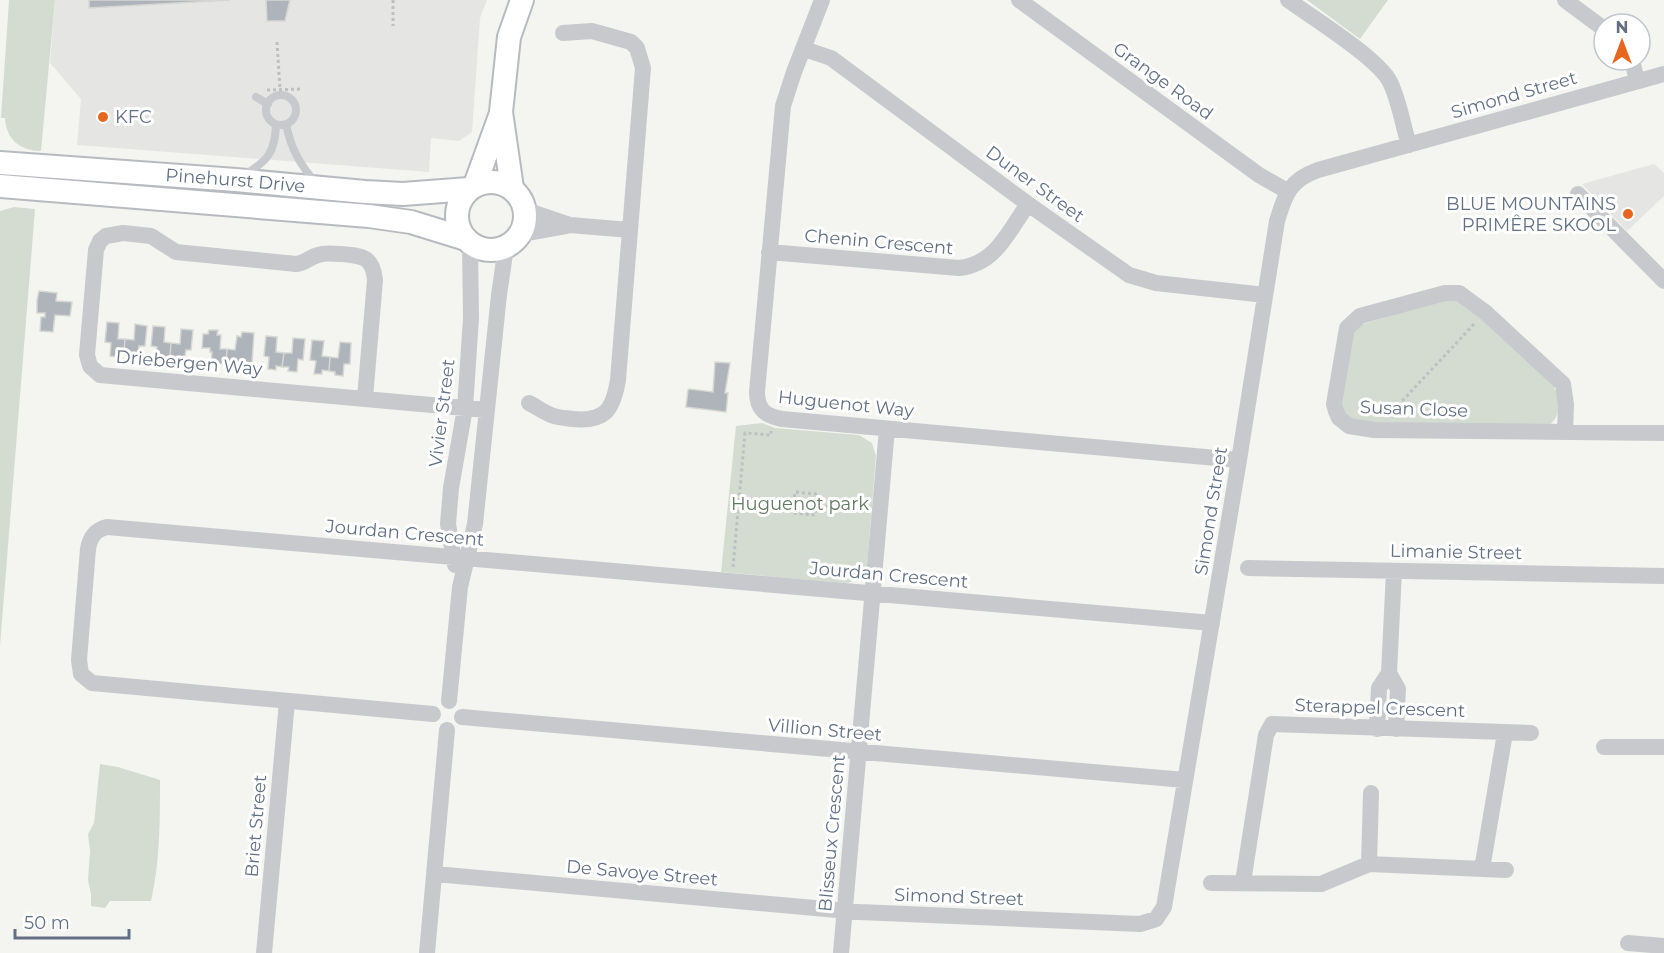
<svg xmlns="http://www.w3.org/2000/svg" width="1664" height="953" font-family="Montserrat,sans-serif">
<rect width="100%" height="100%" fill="#f4f5f0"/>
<path fill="#e5e6e4" d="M55 0H487L480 18 472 132 459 141 431 138 429 172 77 145 81 99 50 63Z
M1654 164 1664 173V196L1627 231 1582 184Z"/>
<path fill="#d4dcd1" d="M9 0H55L41 151C20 151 6 139 5 118H1Z
M1307 0H1388L1360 39Z
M14 207 35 209 0 646V211Z
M1443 300 1461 301 1552 382C1559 396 1564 414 1549 425L1359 423 1344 414 1340 396 1352 334 1360 325Z
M762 423 775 428 859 435 872 443 876 456 867 566C863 576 856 582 845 583L721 572 736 426Z
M100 764 118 767 160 780C160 821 160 862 151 901H110L105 908 91 906V894L88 880 90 851 88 834 94 823Z"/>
<path fill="#afb4bb" stroke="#d6d6d3" stroke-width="1.5" d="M89 0H230L89 8Z
M266 0H290L285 21H267Z
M39 291 57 293 56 301 72 302 70 316 55 315 53 332 40 331 41 317H45V313H37V300Z
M107 322 119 323 118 339H125L124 353H118V357L110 356 111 343 105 342Z
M135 324 147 326 145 346H139L138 358H130V354L124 353 125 339 134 340Z
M153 326 165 327 164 342 171 343 170 357H164V361L156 360 157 347 151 346Z
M181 329 193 330 191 350H186L184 362 176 361V358L170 357 171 343 180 344Z
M209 330H218L217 335H221L220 349H227L226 363 211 365 212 352H210V348H202L203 334H208Z
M242 332 254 333 252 363 242 362 241 368 233 367V364L226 363 227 349 235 350 237 336 241 337Z
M266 336 277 337 276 352 284 353 282 367 276 366V370L268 369 269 357 264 356Z
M293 338 305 339 303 360 298 359 297 372 288 371 289 367H282L284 353H292Z
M312 340 324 341 322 356 330 357 329 371 322 370V374H314L316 361 310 360Z
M340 342 351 343 350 364H344L343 376 335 375V372L329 371 330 357 338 358Z
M715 362 730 363 725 393H728L726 412 686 407 688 390 689 389 713 392Z"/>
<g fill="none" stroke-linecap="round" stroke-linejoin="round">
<g stroke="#b7babf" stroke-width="26">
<g id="secondary">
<path id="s1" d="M0 163 236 180 365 192 403 194 469 189"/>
<circle cx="491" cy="216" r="34"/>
<path d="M475 185 500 116"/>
<path d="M0 186 369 216 411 222 466 239"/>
<path d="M512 188 501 112 509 37 522 0"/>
</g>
</g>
<path stroke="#bebfc1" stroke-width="3" stroke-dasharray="3 3" stroke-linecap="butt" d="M393 0V26
M277 42 280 90
M267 90 303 89
M1390 414 1476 322
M739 498 794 503 793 513 815 515 816 505
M794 503 795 492 817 494 816 505 866 510
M733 567 745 433 771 435V431"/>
<path stroke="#c7c9cd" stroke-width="8" d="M266 110a15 15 0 1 1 30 0a15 15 0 1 1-30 0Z
M256 97 268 104
M286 124C291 149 300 165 317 184
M244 175C268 161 275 152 276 125"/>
<path stroke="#c7c9cd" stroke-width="16" d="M822 0 794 72 783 106 757 392C757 409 765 416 782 419L1239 460
M1019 0 1259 175 1287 191
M1288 0C1312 17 1379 59 1390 82 1399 100 1403 126 1409 145
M1565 0 1604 29
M804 49 831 58 1028 204 1129 275 1156 283 1265 295
M1632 60 1637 81
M1578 194 1664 281
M526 210 570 225 630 230
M521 234 566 226
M769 252 959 268C996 264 1008 232 1028 204
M365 398 375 280C373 257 363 256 342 254 334 254 326 252 318 255 310 257 305 263 296 264L176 252 151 236 123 233 106 236 100 241 96 250 87 355 90 366 100 375 487 410
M529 403C537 407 546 414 554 416 560 418 567 418 573 419 605 422 613 410 618 380L643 68 637 48 631 42 592 31 563 33
M1565 431 1566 405 1563 384 1485 312 1459 293H1445L1360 316 1347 328 1334 404 1336 411 1339 418 1349 426 1374 430 1664 433
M455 565 448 524 451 488 465 408 471 318 470 243
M1248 568 1664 576
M1389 673 1398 689 1396 729
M449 701 460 587 475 524 499 295 506 247
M433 714 92 683 81 674 79 660 88 549C90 537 95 530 107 527L1212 623
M462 717 1185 780
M1377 729 1379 688 1389 673 1394 571
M1604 747H1664
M1369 864 1371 793
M1482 869 1505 733
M435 874 859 912 1140 924 1156 919 1164 907 1239 460 1277 221C1285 194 1290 180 1318 170L1664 74
M1243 882 1266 735 1272 724 1531 733
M1211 883 1321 884 1369 864 1506 870
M1628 943 1664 946
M264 953 287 702
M427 953 447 730
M841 953 887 429"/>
<use href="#secondary" stroke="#fff" stroke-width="22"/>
</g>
<g fill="#e8651d" stroke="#fff" stroke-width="2">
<circle cx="103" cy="117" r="6"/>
<circle cx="1628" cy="214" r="6"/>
</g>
<g text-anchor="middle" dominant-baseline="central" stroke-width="6" stroke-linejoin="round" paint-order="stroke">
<g font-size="18" fill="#637083" stroke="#fff">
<text transform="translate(1163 81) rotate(36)">Grange Road</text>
<text transform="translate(1514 95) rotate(-16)">Simond Street</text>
<text stroke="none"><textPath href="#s1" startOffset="236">Pinehurst Drive</textPath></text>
<text transform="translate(1035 184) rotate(36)">Duner Street</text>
<text transform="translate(879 242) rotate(5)">Chenin Crescent</text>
<text transform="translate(189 363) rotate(5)">Driebergen Way</text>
<text transform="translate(846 404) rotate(6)">Huguenot Way</text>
<text transform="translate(1414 409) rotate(2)">Susan Close</text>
<text transform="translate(442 413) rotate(-83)">Vivier Street</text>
<text transform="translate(1211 511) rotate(-81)">Simond Street</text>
<text transform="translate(405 533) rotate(5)">Jourdan Crescent</text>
<text transform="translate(1456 552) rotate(1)">Limanie Street</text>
<text transform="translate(889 575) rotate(5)">Jourdan Crescent</text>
<text transform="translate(1380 708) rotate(2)">Sterappel Crescent</text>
<text transform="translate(825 730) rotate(5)">Villion Street</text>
<text transform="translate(256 826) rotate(-85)">Briet Street</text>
<text transform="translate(832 833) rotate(-85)">Blisseux Crescent</text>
<text transform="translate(642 873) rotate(5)">De Savoye Street</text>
<text transform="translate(959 897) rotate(2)">Simond Street</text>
</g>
<g font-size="18" fill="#637083" stroke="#fff" text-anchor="start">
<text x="115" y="117">KFC</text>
<text x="1616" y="204" text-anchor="end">BLUE MOUNTAINS<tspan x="1616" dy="21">PRIMÊRE SKOOL</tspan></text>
</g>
<g font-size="18" fill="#637a62" stroke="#fff">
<text x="800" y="504">Huguenot park</text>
</g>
</g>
<g transform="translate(1622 42)"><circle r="28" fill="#ffffff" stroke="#c1c6cd" stroke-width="1.5"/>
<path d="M0-4.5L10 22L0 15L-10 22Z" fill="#e8651d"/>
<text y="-9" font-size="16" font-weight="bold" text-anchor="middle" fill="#637083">N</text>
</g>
<path d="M15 929v9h114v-9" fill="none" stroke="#637083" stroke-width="3"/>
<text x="24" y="929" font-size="18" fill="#637083" stroke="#ffffff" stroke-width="4.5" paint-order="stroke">50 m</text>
</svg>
